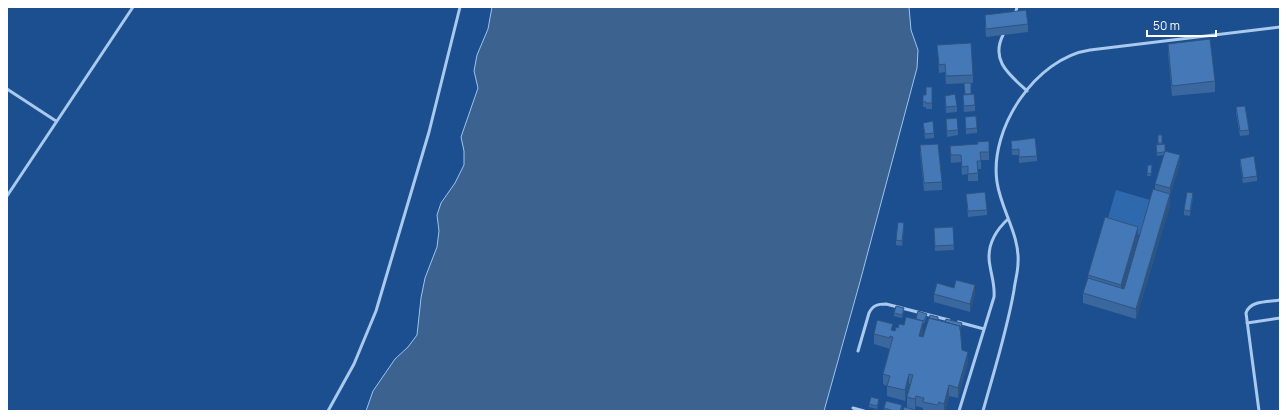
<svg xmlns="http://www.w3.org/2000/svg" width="1287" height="418" font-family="Manrope,sans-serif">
<rect width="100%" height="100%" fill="#1b4f8f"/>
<path fill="#2e69ad" d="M1116 190 1150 200 1140 235 1106 225Z"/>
<path fill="#3c6290" stroke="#9cc4f0" d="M492 7H909L911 30 918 50 917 68 861 278 824 411H366L373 391 395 359 408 347 417 335 421 298 425 278 437 247 439 231 437 215 441 203 455 183 464 165V151L461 137 478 88 474 71 477 55 488 29Z"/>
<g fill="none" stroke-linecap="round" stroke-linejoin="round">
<path stroke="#a9c9ee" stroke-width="3" d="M1015 15 1017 7
M1003 35C990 61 1010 75 1027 91
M7 89 56 121
M7 196 133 7
M958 322 984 329
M1247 323 1280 318
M858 351 869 313C873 305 878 304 886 304L949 320
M853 408 864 411
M328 411 354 364 376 311 429 132 460 7
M959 411 994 297C995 286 992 278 990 266 986 247 994 232 1008 219
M983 411C994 371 1007 331 1014 290 1015 281 1018 272 1018 263 1020 235 1001 210 997 182 989 128 1036 58 1090 50L1280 27
M1259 411 1246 313C1250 300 1269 302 1280 300"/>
</g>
<path fill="#3a679d" d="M985 15 1028 24V32L986 37 985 23Z
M1168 44 1215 81V92L1172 96 1168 54Z
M937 45 973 75V83L946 84 945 72 939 73Z
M932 87V109H926V107H923V95H926Z
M971 94 975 105V111L964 112 963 95Z
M945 96 957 106V112L946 113Z
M1236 107 1249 130V135L1240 136 1236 113Z
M965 117 977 128V133L966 134Z
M946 119 958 130V135L947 137Z
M923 123 934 133V138L925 139Z
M1158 135H1162V144L1165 151 1180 163 1170 195V205L1136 319 1083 303V293L1088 278V275L1138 237 1123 289H1124L1155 190V184L1164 155 1157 156 1156 145H1158Z
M1011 141 1037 156V161L1019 163V155H1012Z
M920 145 942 182V190L924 191 920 153Z
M950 146 989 152V160H981V169H978V181H968V174L962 175 961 162 951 163Z
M1240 159 1257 176V181L1243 183 1240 164Z
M1148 165H1152L1151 176H1147Z
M966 194 987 210V215L968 217Z
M1193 198 1190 216 1184 215V210Z
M953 227 954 250 935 251 934 228Z
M904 228 902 246 896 245V240Z
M975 293 970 312 934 302V294Z
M904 311 902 318 894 316V313Z
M927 316 924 324 923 323V331L922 336 923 337 938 320 962 326 960 332 962 350 968 362 958 398 949 396 945 411H923V408L916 406 915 410 907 408V397L910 384H909L905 401 887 396V386L883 384V374L890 349 874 344V334L893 331H895L898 328 916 319Z
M879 402 877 409 869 407V404Z
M884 408H902L901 411H884Z"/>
<path fill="#305480" d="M1180 155V163L1170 195V205L1136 319V309L1170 195V188Z
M1193 193V198L1190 216V211Z
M904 223V228L902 246V241Z
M1138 227V237L1121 296V285Z
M975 285V293L970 312V304Z
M923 321V331L919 346V336Z
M968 352V362L958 398V388Z
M909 374V384L905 401V390Z
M949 385V396L945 411H944V404Z
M916 396V406L915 410V399Z"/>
<path fill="#4478b7" stroke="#305480" d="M1026 10 1028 24 986 29 985 15Z
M1210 39 1215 81 1172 86 1168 44Z
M971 43 973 75 946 76 945 64 939 65 937 45Z
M964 83H971V94H965Z
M926 87H932V103H926V102H923V95H926Z
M955 94 957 106 946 107 945 96Z
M974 94 975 105 964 106 963 95Z
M1245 106 1249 130 1240 131 1236 107Z
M976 116 977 128 966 129 965 117Z
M957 118 958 130 947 131 946 119Z
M933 121 934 133 925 134 923 123Z
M1158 135H1162V143H1158Z
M1035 138 1037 156 1019 157V149L1012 150 1011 141Z
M989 141V152H980L981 161H977L978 173 968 174V166L962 167 961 155H951L950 146 978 144 977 142Z
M938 144 942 182 924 183 920 145Z
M1165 144V151L1164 152 1157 153 1156 145Z
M1165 151 1180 155 1170 188 1155 184Z
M1254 156 1257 176 1243 178 1240 159Z
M1148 165H1152L1151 174 1147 173Z
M1153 189 1170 194 1136 309 1083 293 1088 278 1124 289Z
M985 192 987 210 968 211 966 194Z
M1187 192 1193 193 1190 211 1184 210Z
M1105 217 1138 227 1121 285 1088 275Z
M898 222 904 223 902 241 896 240Z
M953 227 954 245 935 246 934 228Z
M956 280 975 285 970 304 934 294 937 283 954 288Z
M896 306 904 308 902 315 894 313Z
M918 311 927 314 924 321 916 319Z
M930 315 938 317V320L929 318Z
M906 317 923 321 919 336 923 337 929 318 960 326 962 350 968 352 958 388 949 385 944 404 939 402 938 405 923 402 924 398 916 396 915 399 907 397 913 375 909 374 905 390 887 386 890 376 883 374 893 337 890 336V338L874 334 877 320 893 324 891 330 895 331 896 327 898 328 899 324 904 325Z
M946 319 962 323 960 330V326L945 322Z
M871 397 879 399 877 406 869 404Z
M886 401 902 405 900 411H894L884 408Z
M904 407 912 409V411H903Z"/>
<rect width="1287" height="418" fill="none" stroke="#ffffff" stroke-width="16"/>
<path d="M1147 30v6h69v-6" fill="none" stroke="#ffffff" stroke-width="2"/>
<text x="1153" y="30" font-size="12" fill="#ffffff" stroke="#1b4f8f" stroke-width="3" paint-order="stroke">50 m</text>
</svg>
